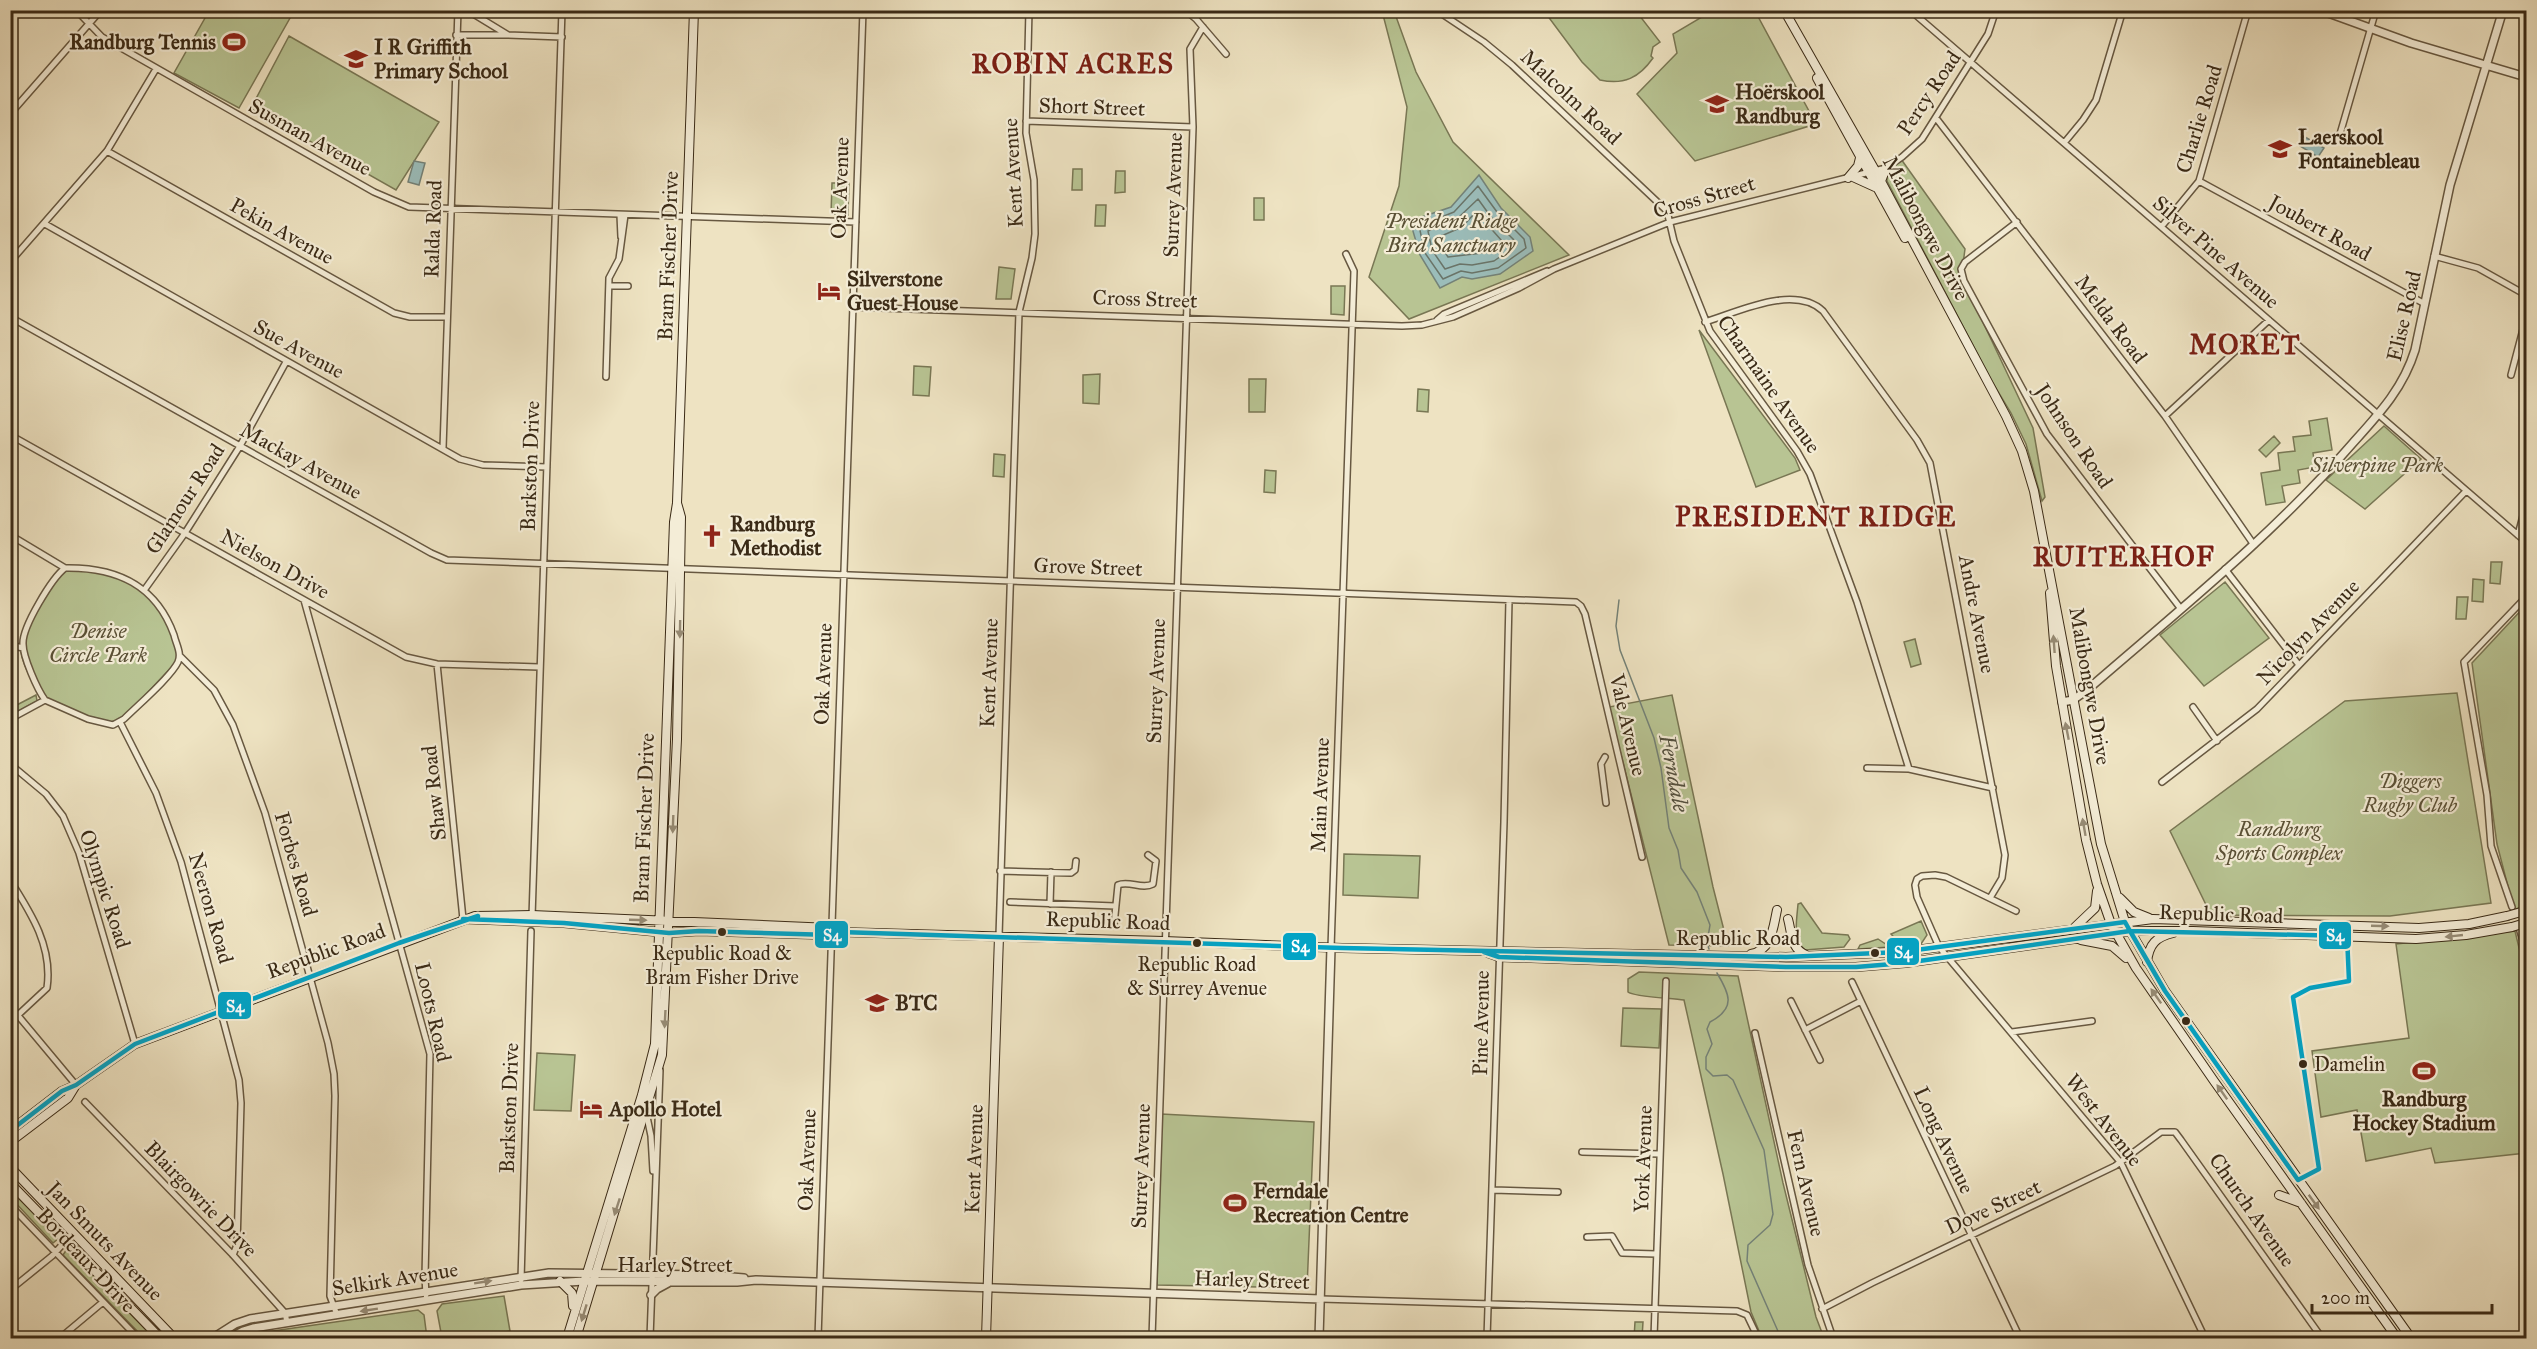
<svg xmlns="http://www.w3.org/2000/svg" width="2537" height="1349" font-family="'IM FELL Great Primer',serif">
<rect width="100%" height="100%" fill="#eee3c2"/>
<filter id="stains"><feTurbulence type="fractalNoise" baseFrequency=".00333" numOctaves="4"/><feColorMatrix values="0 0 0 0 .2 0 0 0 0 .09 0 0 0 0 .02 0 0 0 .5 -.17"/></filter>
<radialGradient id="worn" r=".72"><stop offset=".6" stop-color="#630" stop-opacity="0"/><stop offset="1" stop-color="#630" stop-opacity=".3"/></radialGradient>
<path fill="#b8c493" stroke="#797754" stroke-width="1.5" d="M209 11H294L239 108 174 73Z
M1382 11H1394L1416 72 1453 142 1569 255 1409 319 1369 277 1399 186 1407 107Z
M1544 11H1636L1660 42 1653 47 1651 56 1653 58C1639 78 1624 85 1600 80L1582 62Z
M1699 11H1755L1816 124 1695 161 1637 94 1677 53 1673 34 1702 17Z
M289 36 439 122 396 190 251 108Z
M1901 159 1965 249 1963 264 1965 284 2033 428 2045 497 2042 501 2026 444 2011 413 1991 380 1887 181V174Z
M1073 169H1082V190H1072Z
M1116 171H1125V192L1115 193Z
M832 183H849L848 215 831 214Z
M1254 198H1264V220H1254Z
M1096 205H1106L1105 226H1095Z
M999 267 1015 269 1011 299H996Z
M1331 286H1345L1344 315 1331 314Z
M1699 330 1795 458 1800 470 1756 487Z
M914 366 931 367 929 396 913 395Z
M1100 374 1099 404 1083 403V375Z
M1249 379H1266L1265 412H1249Z
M1418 389 1429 390 1428 412 1417 411Z
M2327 418 2332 450 2313 453 2315 467 2298 470 2300 483 2282 486 2285 502 2266 505 2261 473 2280 470 2278 453 2295 451 2293 437 2311 435 2309 421Z
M2384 426 2421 459 2365 509 2326 480Z
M2274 436 2280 443 2266 457 2259 450Z
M994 454 1005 455 1004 477 993 476Z
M1265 470 1276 471 1275 493 1264 492Z
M2491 562H2502L2500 584 2490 583Z
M64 568 101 570 147 592 167 619 180 658 119 723 84 718 44 702 40 697C34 683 22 665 21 650 19 635 54 581 64 568Z
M2473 579 2484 580 2483 602 2472 601Z
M2225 582 2269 638 2204 686 2160 635Z
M2457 597H2468L2466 619H2456Z
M2526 605V905L2514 910 2497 844 2472 663Z
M1915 639 1921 664 1911 667 1904 642Z
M2457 693 2491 903 2390 916 2211 915 2170 831 2345 701Z
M36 695 37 701 11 715V708Z
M1672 695 1713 887 1728 946 1669 945 1609 707Z
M1344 854 1420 856 1418 898 1343 895Z
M1801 903 1822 933 1848 935 1850 939 1844 947 1805 950C1792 940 1797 919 1798 904Z
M1921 921 1927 935 1921 944 1902 946 1891 934Z
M2515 931 2526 977V1153L2435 1163 2431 1148 2366 1161 2357 1110 2321 1117 2312 1051 2409 1038 2396 944Z
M1878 939 1890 947 1858 949 1860 945Z
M1639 972 1738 976 1783 1183 1816 1317 1824 1338H1762L1751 1312 1723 1174 1684 1000C1671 998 1634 997 1628 992V979Z
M1623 1008 1661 1009 1659 1048 1621 1046Z
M537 1053 575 1055 571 1111 534 1110Z
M1161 1114 1314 1122 1307 1288 1157 1285Z
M10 1190 59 1238 53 1243 11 1198Z
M67 1249C97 1279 125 1309 154 1338H144L63 1255Z
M504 1296 510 1331 475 1338H442L437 1311 442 1304Z
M418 1310 424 1315 427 1338H239L259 1333Z
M1635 1322H1643L1642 1338H1634Z"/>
<path fill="#9bbdba" stroke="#748278" stroke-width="1.5" d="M2305 137 2324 148 2318 157 2300 146Z
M414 161 425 163 419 185 408 182Z
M1479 175 1501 208 1530 237 1533 251 1500 274 1472 279 1462 277 1440 288 1420 255 1410 221 1451 207Z"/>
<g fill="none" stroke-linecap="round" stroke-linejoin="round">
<path stroke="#6a7468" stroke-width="1.5" d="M1478 186 1497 212 1524 239 1526 248 1498 268 1472 273 1461 271 1443 279 1425 253 1419 226 1454 212Z
M1478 199 1491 217 1516 242 1517 245 1494 261 1472 265 1460 264 1445 269 1432 250 1428 231 1458 218Z
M1474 214H1478L1502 241 1503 244 1491 252 1448 257 1441 246 1439 237 1462 227Z"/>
<path stroke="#748278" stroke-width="1.5" d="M1619 600 1616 626 1620 650 1654 738 1661 768 1669 828 1678 850 1681 868 1697 892 1710 925 1707 943 1709 949
M1717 973C1729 993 1737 1008 1710 1022L1707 1029 1712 1044 1706 1057V1069L1713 1076 1727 1075 1733 1080 1764 1150 1773 1214 1770 1225 1748 1245 1747 1261 1781 1338"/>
<g stroke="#675841" stroke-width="8">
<path id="minor" d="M76 10 102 37 374 192 409 207 856 222
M467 10 508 35 562 37
M1185 10 1196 19 1226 54
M1436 10 1484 42 1512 65 1667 211 1674 241 1710 331 1797 451 1810 474 1857 602 1909 769
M1910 10 2526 542
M456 35H507
M10 114 101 10
M1936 118 2165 416 2254 545
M1026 121 1193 127
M2340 134 2376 10
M2064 143 2083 120 2096 100 2123 10
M107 151 394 313 410 317H446
M2199 181 2425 304
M620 215 621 237
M2017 222 1965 262 1961 269 1964 281 2047 434 2181 609
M45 224 460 459 483 465 547 467
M2162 226 2199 181 2248 10
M2434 256 2478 268 2526 295
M10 262 107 151 156 69
M609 286H628
M852 307 1402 326 1422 325 1453 317 1519 288 1554 269 1670 222 1886 168 1902 157 1922 139 1988 34 1996 10
M10 317 431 553 447 560 1576 602 1581 606 1585 614 1642 857
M1437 320 1444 314 1547 271
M1705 322C1738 312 1794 284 1823 311L1917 440 1930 463 2005 855 2002 878 1990 898
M2511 375 2526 318
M606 377 609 278 619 259 625 215
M2165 416 2269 320
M10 435 406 657 437 664 539 667
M443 448 458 10
M10 535 65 568
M2518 535 2526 504
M65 568C117 567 156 585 174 635 176 644 182 653 178 662 171 677 137 706 124 719L113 725 88 719 45 700C37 689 23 657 23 644 22 627 52 578 65 568Z
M2225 569 2299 665
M145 589 185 533 240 446 286 362
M304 600 430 1054 425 1277 426 1295
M10 645 23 648
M180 656 214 690 233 725 265 813 328 1043 334 1074 335 1096 330 1296 337 1315
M437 664 463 919
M2193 707 2217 741
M10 719 45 700
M120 722 156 793 181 862 239 1080 241 1103 237 1245 233 1255
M1605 757 1601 764 1606 803
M10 764 46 794 63 816 79 853 135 1044
M1867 768 1909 769 1993 788
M2162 782 2257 709 2466 491
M1000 871 1071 873 1075 870 1076 861
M10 880C31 913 53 947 47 988L18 1015
M1010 902 1115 906
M1050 904 1051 872
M2512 907 2491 846 2487 795 2464 662 2526 597
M2016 911 1946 877 1935 875 1922 876 1917 879 1915 885 1917 897 1939 947 2121 1163 2205 1338
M532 917 562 10
M1114 925 1118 885C1129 880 1142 890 1153 884L1156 861 1148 855
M2520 931 2526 951
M999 936 1019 312 1032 258 1035 234 1034 180 1026 133 1029 10
M1331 948 1354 271 1346 254
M1852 982 2020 1338
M1791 1001 1820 1060
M10 1006 76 1085
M1805 1030 1861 1001
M2012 1032 2092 1021
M1755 1033 1808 1265 1833 1338
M85 1102 233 1255 285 1313 287 1322
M646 1112 651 1136 653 1171
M1582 1152 1659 1154
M1493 1190 1558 1192
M10 1205 138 1338
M1587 1237 1612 1236 1622 1253 1656 1254
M521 1280 531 931
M10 1290 52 1256 72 1234
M1321 1299 1737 1311 1747 1315 1758 1338
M1822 1309 1872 1283 2115 1166 2161 1132H2175L2181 1140 2322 1338
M60 1338 103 1302
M650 1338 660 1070
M818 1338 863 10
M1152 1338 1193 127 1190 49 1203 27
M1487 1338 1504 822 1509 600
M1654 1338 1666 981"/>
</g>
<g stroke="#675841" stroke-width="10">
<path id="tertiary" d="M2320 10 2411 43 2526 77
M2062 702 2073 700 2087 690C2178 611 2273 535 2352 444 2378 415 2403 389 2415 350L2450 185 2503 10
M651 1295 657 1289 668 1283
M213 1338 235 1324 250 1319 549 1273 707 1275 744 1278
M230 1338 243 1331 253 1328 521 1285 584 1281 737 1282 756 1280 1321 1299
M1319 1338 1331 948"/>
</g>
<g stroke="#3a2a16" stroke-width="10">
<path id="secondary" d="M1784 10 1876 172 2006 416 2022 451 2034 491 2101 844 2125 922 2165 991 2411 1338
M1817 78 1905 238
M1853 177 1875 187
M1848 178 1858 166 1860 158
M1881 181 1886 168
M2050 593 2056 666 2086 840 2097 884 2111 924 2136 968 2214 1081 2397 1338
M2120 898 2134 912 2149 918
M463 919 564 923 669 933 699 931 831 935 840 932 1164 941 1342 948 1786 957 1901 952 2153 919 2419 928 2469 924 2507 916
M1788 919C1792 933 1790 948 1806 955
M2075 927 2095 908 2097 891
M2081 940 2112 946 2126 958
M1488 953 1499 957 1786 967H1856L1905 963 2130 931H2193L2416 939 2466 935 2512 927
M1751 954C1772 950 1773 928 1777 910
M2147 962C2149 944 2156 937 2173 933
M10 1131 62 1091 76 1085 135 1044 475 916 532 915 831 928 840 932
M10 1142 68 1098 76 1085
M10 1167 174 1338
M10 1183 160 1338
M2279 1195 2301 1203
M560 1281 572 1293 573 1306
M567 1338 642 1095 655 1044 674 522 677 503 694 10
M576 1338 662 1055 677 739 681 517 677 503
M986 1338 999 936
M2521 1338 2526 1337"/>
</g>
<use href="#minor" stroke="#f4edd7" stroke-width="5"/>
<use href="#tertiary" stroke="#f4edd7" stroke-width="7"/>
<use href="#secondary" stroke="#f4edd7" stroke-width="8"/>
<g stroke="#3a2a16" stroke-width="10" stroke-linecap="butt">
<path id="secondary-bridge" d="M2507 916 2521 912
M2512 927 2525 923"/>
</g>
<use href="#secondary-bridge" stroke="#f4edd7" stroke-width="8"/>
<g stroke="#f4edd7" stroke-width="9">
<path id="bus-1" d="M463 919 564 923 669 933 699 931 831 935 840 932 1342 948 1786 957 1901 952 2125 922 2130 931
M2130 931 2347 936 2349 981 2310 988 2293 997 2319 1169 2298 1180 2165 991Z
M1484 952 1499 957 1786 967H1856L1905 963 2130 931
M10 1131 62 1091 76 1085 135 1044 399 943 478 916"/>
</g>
<use href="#bus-1" stroke="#03a3c5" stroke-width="4.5"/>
</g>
<defs><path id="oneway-solid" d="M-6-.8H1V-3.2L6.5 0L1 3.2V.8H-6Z" transform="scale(1.5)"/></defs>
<g fill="#978c76">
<use href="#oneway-solid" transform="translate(680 629) rotate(91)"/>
<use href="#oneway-solid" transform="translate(2054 644) rotate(-94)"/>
<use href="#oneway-solid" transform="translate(2067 731) rotate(-101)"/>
<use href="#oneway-solid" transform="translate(673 824) rotate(92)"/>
<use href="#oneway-solid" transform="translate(2084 827) rotate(-100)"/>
<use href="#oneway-solid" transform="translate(638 920) rotate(2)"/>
<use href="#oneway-solid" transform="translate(2380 926) rotate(2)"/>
<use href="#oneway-solid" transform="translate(2454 936) rotate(174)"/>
<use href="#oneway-solid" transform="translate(2156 996) rotate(-125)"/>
<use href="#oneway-solid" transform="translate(665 1019) rotate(93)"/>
<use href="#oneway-solid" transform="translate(2222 1092) rotate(-125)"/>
<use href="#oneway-solid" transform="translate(2314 1202) rotate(54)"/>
<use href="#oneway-solid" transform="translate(617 1207) rotate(108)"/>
<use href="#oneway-solid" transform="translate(483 1282) rotate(-9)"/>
<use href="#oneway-solid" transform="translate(369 1310) rotate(171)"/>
<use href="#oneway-solid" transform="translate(584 1313) rotate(107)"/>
</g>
<defs>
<g id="stadium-bare" transform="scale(1.8)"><path d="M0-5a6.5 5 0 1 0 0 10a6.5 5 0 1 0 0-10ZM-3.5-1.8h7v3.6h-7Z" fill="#8f2418" stroke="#f4edd7" stroke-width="2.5" paint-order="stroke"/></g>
<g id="school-bare" transform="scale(1.8)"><path d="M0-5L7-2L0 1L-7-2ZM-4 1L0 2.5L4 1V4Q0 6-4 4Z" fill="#8f2418" stroke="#f4edd7" stroke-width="2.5" paint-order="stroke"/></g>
<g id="hotel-bare" transform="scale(1.8)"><path d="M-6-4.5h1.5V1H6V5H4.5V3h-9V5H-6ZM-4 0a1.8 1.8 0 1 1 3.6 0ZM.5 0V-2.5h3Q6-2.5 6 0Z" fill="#8f2418" stroke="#f4edd7" stroke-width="2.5" paint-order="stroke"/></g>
<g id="church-bare" transform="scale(1.8)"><path d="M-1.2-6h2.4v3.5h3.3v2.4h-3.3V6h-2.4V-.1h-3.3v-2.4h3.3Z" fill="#8f2418" stroke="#f4edd7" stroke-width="2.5" paint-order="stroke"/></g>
<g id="university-bare" transform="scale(1.8)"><path d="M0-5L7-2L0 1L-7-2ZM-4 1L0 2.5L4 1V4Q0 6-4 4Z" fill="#8f2418" stroke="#f4edd7" stroke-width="2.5" paint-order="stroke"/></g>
</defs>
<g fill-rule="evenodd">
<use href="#stadium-bare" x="234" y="42"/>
<use href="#school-bare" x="356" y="59"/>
<use href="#school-bare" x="1717" y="104"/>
<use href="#school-bare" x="2280" y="149"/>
<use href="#hotel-bare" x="829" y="291"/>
<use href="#church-bare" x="712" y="536"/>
<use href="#university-bare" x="877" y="1003"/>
<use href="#stadium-bare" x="2424" y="1071"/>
<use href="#hotel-bare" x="591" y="1109"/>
<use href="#stadium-bare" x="1235" y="1203"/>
</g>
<g fill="#3a2a16" stroke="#f4edd7" stroke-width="2">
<circle cx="722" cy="932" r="5"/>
<circle cx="1197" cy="943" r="5"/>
<circle cx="1875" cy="953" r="5"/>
<circle cx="2186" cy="1021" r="5"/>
<circle cx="2303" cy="1064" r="5"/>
</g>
<g text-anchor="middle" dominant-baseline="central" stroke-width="4.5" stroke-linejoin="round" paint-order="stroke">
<g font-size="20" fill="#3a2a16" stroke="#f4edd7">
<text x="722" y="953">Republic Road &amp;<tspan x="722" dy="24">Bram Fisher Drive</tspan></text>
<text x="1197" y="964">Republic Road<tspan x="1197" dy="24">&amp; Surrey Avenue</tspan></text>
<text x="2314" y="1064" text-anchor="start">Damelin</text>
</g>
<g font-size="21" font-weight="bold" fill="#3a2a16" stroke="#f4edd7" text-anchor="start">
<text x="216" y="42" text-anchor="end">Randburg Tennis</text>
<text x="374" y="47">I R Griffith<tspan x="374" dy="24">Primary School</tspan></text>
<text x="1735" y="92">Hoërskool<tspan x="1735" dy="24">Randburg</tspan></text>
<text x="2298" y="137">Laerskool<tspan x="2298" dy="24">Fontainebleau</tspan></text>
<text x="847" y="279">Silverstone<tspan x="847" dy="24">Guest House</tspan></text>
<text x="730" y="524">Randburg<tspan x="730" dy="24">Methodist</tspan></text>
<text x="895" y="1003">BTC</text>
<text x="2424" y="1099" text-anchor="middle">Randburg<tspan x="2424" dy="24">Hockey Stadium</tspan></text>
<text x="609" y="1109">Apollo Hotel</text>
<text x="1253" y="1191">Ferndale<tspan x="1253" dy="24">Recreation Centre</tspan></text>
</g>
<g font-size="21" fill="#3a2a16" stroke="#f4edd7">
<text transform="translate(1929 93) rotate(-56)">Percy Road</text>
<text transform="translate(1571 97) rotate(43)">Malcolm Road</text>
<text transform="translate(1092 107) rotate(2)">Short Street</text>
<text transform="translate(2199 119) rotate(-73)">Charlie Road</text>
<text transform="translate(310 137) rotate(29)">Susman Avenue</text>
<text transform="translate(1013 173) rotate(-93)">Kent Avenue</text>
<text transform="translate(840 188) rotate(-88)">Oak Avenue</text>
<text transform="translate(1173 195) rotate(-88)">Surrey Avenue</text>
<text transform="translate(1704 197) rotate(-16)">Cross Street</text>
<text transform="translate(1926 228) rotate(62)">Malibongwe Drive</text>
<text transform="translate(2320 228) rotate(29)">Joubert Road</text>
<text transform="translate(433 229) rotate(-88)">Ralda Road</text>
<text transform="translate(282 231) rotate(29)">Pekin Avenue</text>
<text transform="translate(2216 252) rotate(41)">Silver Pine Avenue</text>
<text transform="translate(668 256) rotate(-88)">Bram Fischer Drive</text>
<text transform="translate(1145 299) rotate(2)">Cross Street</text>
<text transform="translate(2404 316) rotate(-77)">Elise Road</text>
<text transform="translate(2111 319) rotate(53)">Melda Road</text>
<text transform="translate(299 349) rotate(29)">Sue Avenue</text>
<text transform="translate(1769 384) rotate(55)">Charmaine Avenue</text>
<text transform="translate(2074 436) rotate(56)">Johnson Road</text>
<text transform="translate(301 461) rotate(29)">Mackay Avenue</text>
<text transform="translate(530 466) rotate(-88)">Barkston Drive</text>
<text transform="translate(185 499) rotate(-57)">Glamour Road</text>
<text transform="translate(275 564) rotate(29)">Nielson Drive</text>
<text transform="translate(1088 567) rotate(2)">Grove Street</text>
<text transform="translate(1977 614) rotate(79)">Andre Avenue</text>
<text transform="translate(2308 632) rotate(-46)">Nicolyn Avenue</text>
<text transform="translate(989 673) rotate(-88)">Kent Avenue</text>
<text transform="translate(823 674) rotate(-88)">Oak Avenue</text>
<text transform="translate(1156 681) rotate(-88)">Surrey Avenue</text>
<text transform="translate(2090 686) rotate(80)">Malibongwe Drive</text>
<text transform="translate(1628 725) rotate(77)">Vale Avenue</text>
<text transform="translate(434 793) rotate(-96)">Shaw Road</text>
<text transform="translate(1320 795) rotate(-88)">Main Avenue</text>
<text transform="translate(644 818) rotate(-88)">Bram Fischer Drive</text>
<text transform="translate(296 864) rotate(74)">Forbes Road</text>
<text transform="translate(105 889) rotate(72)">Olympic Road</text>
<text transform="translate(211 908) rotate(74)">Neeron Road</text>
<text transform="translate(2221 914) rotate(2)">Republic Road</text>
<text transform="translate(1108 921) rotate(2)">Republic Road</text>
<text x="1738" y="938">Republic Road</text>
<text transform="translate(326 951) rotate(-20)">Republic Road</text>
<text transform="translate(433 1012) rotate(77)">Loots Road</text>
<text transform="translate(1481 1023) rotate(-89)">Pine Avenue</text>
<text transform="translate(509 1108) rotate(-88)">Barkston Drive</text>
<text transform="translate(2104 1120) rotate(52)">West Avenue</text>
<text transform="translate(1944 1140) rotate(65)">Long Avenue</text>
<text transform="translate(974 1159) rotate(-88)">Kent Avenue</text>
<text transform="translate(1643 1159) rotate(-88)">York Avenue</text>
<text transform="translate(807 1160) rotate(-88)">Oak Avenue</text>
<text transform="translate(1141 1166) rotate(-88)">Surrey Avenue</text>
<text transform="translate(1806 1183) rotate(77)">Fern Avenue</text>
<text transform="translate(201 1199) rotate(46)">Blairgowrie Drive</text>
<text transform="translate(1993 1207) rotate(-25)">Dove Street</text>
<text transform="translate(2252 1210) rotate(55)">Church Avenue</text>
<text transform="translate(105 1241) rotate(46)">Jan Smuts Avenue</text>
<text transform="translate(86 1260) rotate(47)">Bordeaux Drive</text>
<text x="675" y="1265">Harley Street</text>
<text transform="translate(395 1279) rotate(-9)">Selkirk Avenue</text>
<text transform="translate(1252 1280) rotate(2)">Harley Street</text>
</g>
<g font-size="21" font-style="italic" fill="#5a5035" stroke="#f4edd7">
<text x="1451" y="221">President Ridge<tspan x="1451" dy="24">Bird Sanctuary</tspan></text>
<text x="2377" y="465">Silverpine Park</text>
<text x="98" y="631">Denise<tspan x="98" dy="24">Circle Park</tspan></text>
<text x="2410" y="781">Diggers<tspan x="2410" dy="24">Rugby Club</tspan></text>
<text x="2279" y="829">Randburg<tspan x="2279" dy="24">Sports Complex</tspan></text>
</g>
<g font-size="22" font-style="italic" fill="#524f3f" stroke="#f4edd7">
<text transform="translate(1674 773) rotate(79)">Ferndale</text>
</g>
<g font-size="27" font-weight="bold" letter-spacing="1.5" fill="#7a1f14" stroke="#f4edd7">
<text x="1073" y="63">ROBIN ACRES</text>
<text x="2245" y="344">MORET</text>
<text x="1816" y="516">PRESIDENT RIDGE</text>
<text x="2124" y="556">RUITERHOF</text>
</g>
</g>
<g stroke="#f4edd7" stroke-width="2">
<rect x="814" y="920" width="35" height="29" rx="6" fill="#03a3c5"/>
<rect x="2318" y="921" width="34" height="29" rx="6" fill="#03a3c5"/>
<rect x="1282" y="932" width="35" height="29" rx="6" fill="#03a3c5"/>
<rect x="1886" y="937" width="34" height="29" rx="6" fill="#03a3c5"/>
<rect x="217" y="991" width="35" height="29" rx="6" fill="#03a3c5"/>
</g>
<g font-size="16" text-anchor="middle" font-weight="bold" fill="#fff">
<text x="832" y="941">S4</text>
<text x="2335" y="941">S4</text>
<text x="1300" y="952">S4</text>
<text x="1903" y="958">S4</text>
<text x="235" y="1012">S4</text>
</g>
<rect width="2537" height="1349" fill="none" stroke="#eee3c2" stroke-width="36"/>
<rect x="12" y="12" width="2513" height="1325" fill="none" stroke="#3a2a16" stroke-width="3"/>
<rect x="18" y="18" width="2501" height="1313" fill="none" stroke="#3a2a16" stroke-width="1.5"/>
<path d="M2312 1304v9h180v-9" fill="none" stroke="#3a2a16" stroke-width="3"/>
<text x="2321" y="1304" font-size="18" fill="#3a2a16" stroke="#f4edd7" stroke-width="4.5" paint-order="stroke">200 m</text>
<rect width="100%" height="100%" filter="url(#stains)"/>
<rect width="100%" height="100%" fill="url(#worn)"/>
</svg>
